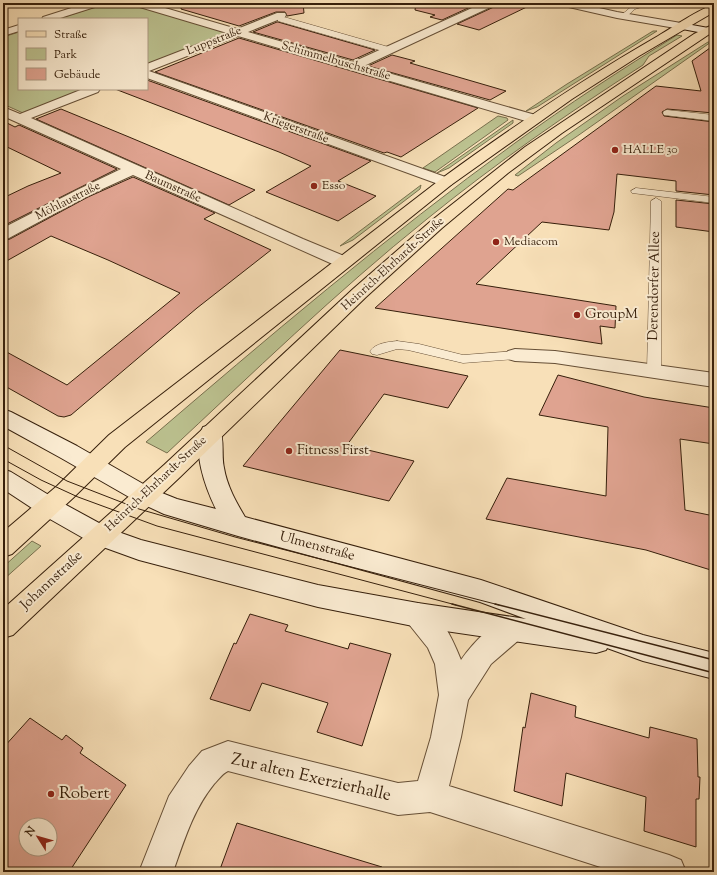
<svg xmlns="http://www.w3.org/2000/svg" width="717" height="875" font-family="'Sorts Mill Goudy',serif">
<rect width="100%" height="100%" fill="#f8e0b8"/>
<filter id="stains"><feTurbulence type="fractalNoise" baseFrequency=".005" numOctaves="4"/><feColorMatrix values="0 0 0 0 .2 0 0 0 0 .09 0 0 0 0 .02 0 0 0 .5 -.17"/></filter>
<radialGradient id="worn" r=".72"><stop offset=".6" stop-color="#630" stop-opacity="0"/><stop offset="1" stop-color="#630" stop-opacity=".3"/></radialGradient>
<path fill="#bcc290" stroke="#79704e" d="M107 3H129L227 33 147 64V19H58Z
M653 31H657L537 107 526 111 567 84Z
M19 32V89H84L23 113 3 104V37Z
M677 35 682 36 649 56 643 65C568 113 496 163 427 219 336 292 252 374 167 453L146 442C266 339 387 236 515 143 567 105 622 69 677 35Z
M708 42H711L576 137 518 176 515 175 556 143 623 96Z
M498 116 507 118 508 120 435 172 423 168Z
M513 120V123L449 168 437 173Z
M421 185 420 189 353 240 340 246Z
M32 541 41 546 3 580V567Z"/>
<path fill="#dfa390" stroke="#361f0b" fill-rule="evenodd" d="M182 3H303L304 13 287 16 285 12H276L239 26 181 9Z
M416 3H479L442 20 430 17 435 15 415 10Z
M497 3H535L479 30 457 24 496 6Z
M277 22H278L375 50 353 60 253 32Z
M239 38 478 108 401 157 387 152 384 153 155 72Z
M714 45V113L667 109 662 112 664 116 714 122V195L676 191V181L617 174 614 212 609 230 542 222 476 284 616 306 615 328 600 326 602 344 375 308 508 189 513 190 656 86 701 91 692 61Z
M392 55 415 61 410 63 506 91 490 100 368 66Z
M147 80 371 161 338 181 376 196 338 221 266 192 311 166 279 152 115 89H147Z
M61 109 129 137 255 190 229 205 36 119Z
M3 121 15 127 19 125 117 169 3 226V198L28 186 61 173 3 145Z
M133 177 215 213 204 219 271 250 197 308 71 415 64 417 58 416 3 385V350L67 385 180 293 108 260 51 236 3 263V241L10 239 88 197Z
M676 200 714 204V232L676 227Z
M340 350 468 376 448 408 384 394 347 445 414 461 389 501 243 466Z
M558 375 644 397 714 408V444L680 439 685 510 714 516V571L646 550 486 519 507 478 606 496 608 427 539 415Z
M250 614 288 625 285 631 348 649 350 643 391 654 362 746 317 732 328 703 262 683 250 711 210 699 234 643 236 644Z
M531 693 576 706 575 717 649 738 650 727 697 739 698 777H700L699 799H696V847L644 831 646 797 566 773 562 806 514 791 523 727 525 728Z
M30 718 62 740 66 735 75 742 83 748 80 753 126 785 69 872H3V748ZM26 825H50V849H26Z
M237 823 382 867 381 872H219Z"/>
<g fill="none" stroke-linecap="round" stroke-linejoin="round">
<g stroke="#664f36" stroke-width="1">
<path id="lane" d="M643 3H654L635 9 626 17 620 16 631 7Z
M278 17H284L392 48 393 50 389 52H386L278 21Z
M667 110 714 115V121L664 115 663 113 664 111Z
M636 188 714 197V203L632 193 631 191Z
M656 198 661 201V371L659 374 654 376 649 374 647 371 651 201Z
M397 341 419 344 463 355 515 351 520 352 522 355 520 358 515 359 463 363 408 350 397 349 377 355 372 354 370 351C376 343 388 342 397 341Z"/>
</g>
<g stroke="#664f36" stroke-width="2">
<path id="street" d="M87 3H102L101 5 57 19H42L43 17Z
M132 3H148L237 29 277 13H285L286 15 285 17 248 32 353 62 483 3H496L495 5 364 66 539 116 541 119 539 122H529L238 36 149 71 451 179 453 182 451 185 446 186 441 185 147 78V64L227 33 133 5Z
M559 3H577L617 12 681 23 686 26 681 29 617 18 560 5Z
M19 25V31L3 36V30Z
M83 89H100L98 92 31 118 303 239 349 258 352 262 349 266 343 267 337 266 133 175 87 196 9 238 3 240V228L77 190 121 169 3 116V107L20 114Z
M515 349 555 351 714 373V387L555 363 515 361 508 359 505 355 508 351Z
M418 603C441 612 452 638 461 660 473 643 490 625 510 618L520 621 524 630 520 639 491 664 468 700 461 737 449 786 669 855 681 860 686 872H616L430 812 398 815 228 771C222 774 219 779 214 784 193 810 184 841 173 872H139L169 796 189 766 202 751 228 741 398 783 418 781 431 737 439 695 435 664 428 648 408 623 405 615 408 607Z"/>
</g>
<g stroke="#361f0b" stroke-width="2">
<path id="secondary" d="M681 23 714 29V35L677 28 676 26 677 24Z
M3 409 11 412 77 446 152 489 177 499 216 509C206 489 191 449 203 427L211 425 219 427C225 439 221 455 224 468 227 486 236 502 245 517L481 580 643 635 714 653V679L643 661 607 648 606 650 596 653 418 627 318 607 139 560 92 543 41 514 3 489V469L11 472 57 500 110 529 141 540 318 585 418 603 526 619 480 602 238 536 164 514 136 501 61 458 3 426Z"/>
</g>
<g stroke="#361f0b" stroke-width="2">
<path id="primary" d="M714 5V12L639 56 572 99 451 185 125 447 73 498 12 554 3 557V532L57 486 109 435 441 179C511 128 583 79 658 36 672 28 700 8 714 5Z
M714 24V31L562 133 508 173 442 228 366 297 180 477 13 635 3 638V609L164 465 353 289 431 221 525 147 694 34Z"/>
</g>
<use href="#lane" fill="#faebd1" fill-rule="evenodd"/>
<use href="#street" fill="#faebd1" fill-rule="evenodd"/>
<use href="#secondary" fill="#faebd1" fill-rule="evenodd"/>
<use href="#primary" fill="#f8e0b8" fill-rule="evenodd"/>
<path stroke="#361f0b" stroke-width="1" d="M3 445 67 481 139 509 235 537 499 605
M3 459 41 480 78 497 157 526 456 605"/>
<path stroke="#361f0b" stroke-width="1.5" d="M452 604 714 673
M495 604 714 660"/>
</g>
<g fill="#8f2418" stroke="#faebd1" stroke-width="1.5">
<circle cx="615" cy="150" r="4"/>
<circle cx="314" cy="186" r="4"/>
<circle cx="496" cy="242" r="4"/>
<circle cx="577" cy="315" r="4"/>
<circle cx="289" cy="451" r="4"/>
<circle cx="51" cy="794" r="4"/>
</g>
<g text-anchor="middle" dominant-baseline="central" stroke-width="4" stroke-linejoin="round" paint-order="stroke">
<g font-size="12" fill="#361f0b" stroke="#faebd1">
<text transform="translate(214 41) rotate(-22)">Luppstraße</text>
<text transform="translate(336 61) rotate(16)">Schimmelbuschstraße</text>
<text transform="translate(296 128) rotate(20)">Kriegerstraße</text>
<text transform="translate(173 187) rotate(24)">Baumstraße</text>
<text transform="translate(68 201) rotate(-27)">Möhlaustraße</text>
<text transform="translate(393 264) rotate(-42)">Heinrich-Ehrhardt-Straße</text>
<text transform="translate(156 484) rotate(-43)">Heinrich-Ehrhardt-Straße</text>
</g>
<g font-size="12" fill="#361f0b" stroke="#faebd1" text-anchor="start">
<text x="623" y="150">HALLE 30</text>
<text x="322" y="186">Esso</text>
<text x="504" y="242">Mediacom</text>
</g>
<g font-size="14" fill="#361f0b" stroke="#faebd1">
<text transform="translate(655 286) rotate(-89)">Derendorfer Allee</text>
<text transform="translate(317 547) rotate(15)">Ulmenstraße</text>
<text transform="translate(52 581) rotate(-43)">Johannstraße</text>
</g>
<g font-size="14" fill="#361f0b" stroke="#faebd1" text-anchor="start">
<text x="585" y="315">GroupM</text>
<text x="297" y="451">Fitness First</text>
</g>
<g font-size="17" fill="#361f0b" stroke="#faebd1">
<text transform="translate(311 778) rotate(13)">Zur alten Exerzierhalle</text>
</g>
<g font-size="17" fill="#361f0b" stroke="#faebd1" text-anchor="start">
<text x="59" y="794">Robert</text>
</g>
</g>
<rect width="717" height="875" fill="none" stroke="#f8e0b8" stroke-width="16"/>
<rect x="4" y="4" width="709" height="867" fill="none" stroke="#361f0b" stroke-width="2"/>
<rect x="8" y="8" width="701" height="859" fill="none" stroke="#361f0b"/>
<rect x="18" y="18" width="130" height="72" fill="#faebd1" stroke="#ac9982"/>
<rect x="26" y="31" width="20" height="6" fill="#f8e0b8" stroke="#ac9982"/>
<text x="54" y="38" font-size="12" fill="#361f0b">Straße</text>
<rect x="26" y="48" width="20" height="12" fill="#bcc290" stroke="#ac9982"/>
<text x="54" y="58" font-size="12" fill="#361f0b">Park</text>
<rect x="26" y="68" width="20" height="12" fill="#dfa390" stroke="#ac9982"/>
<text x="54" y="78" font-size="12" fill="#361f0b">Gebäude</text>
<g transform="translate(38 837) rotate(307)"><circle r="19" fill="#faebd1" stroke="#ac9982"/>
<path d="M0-3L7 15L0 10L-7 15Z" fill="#8f2418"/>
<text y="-6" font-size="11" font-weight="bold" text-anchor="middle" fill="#361f0b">N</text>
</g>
<rect width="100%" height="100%" filter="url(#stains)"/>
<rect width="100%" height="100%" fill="url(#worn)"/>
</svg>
